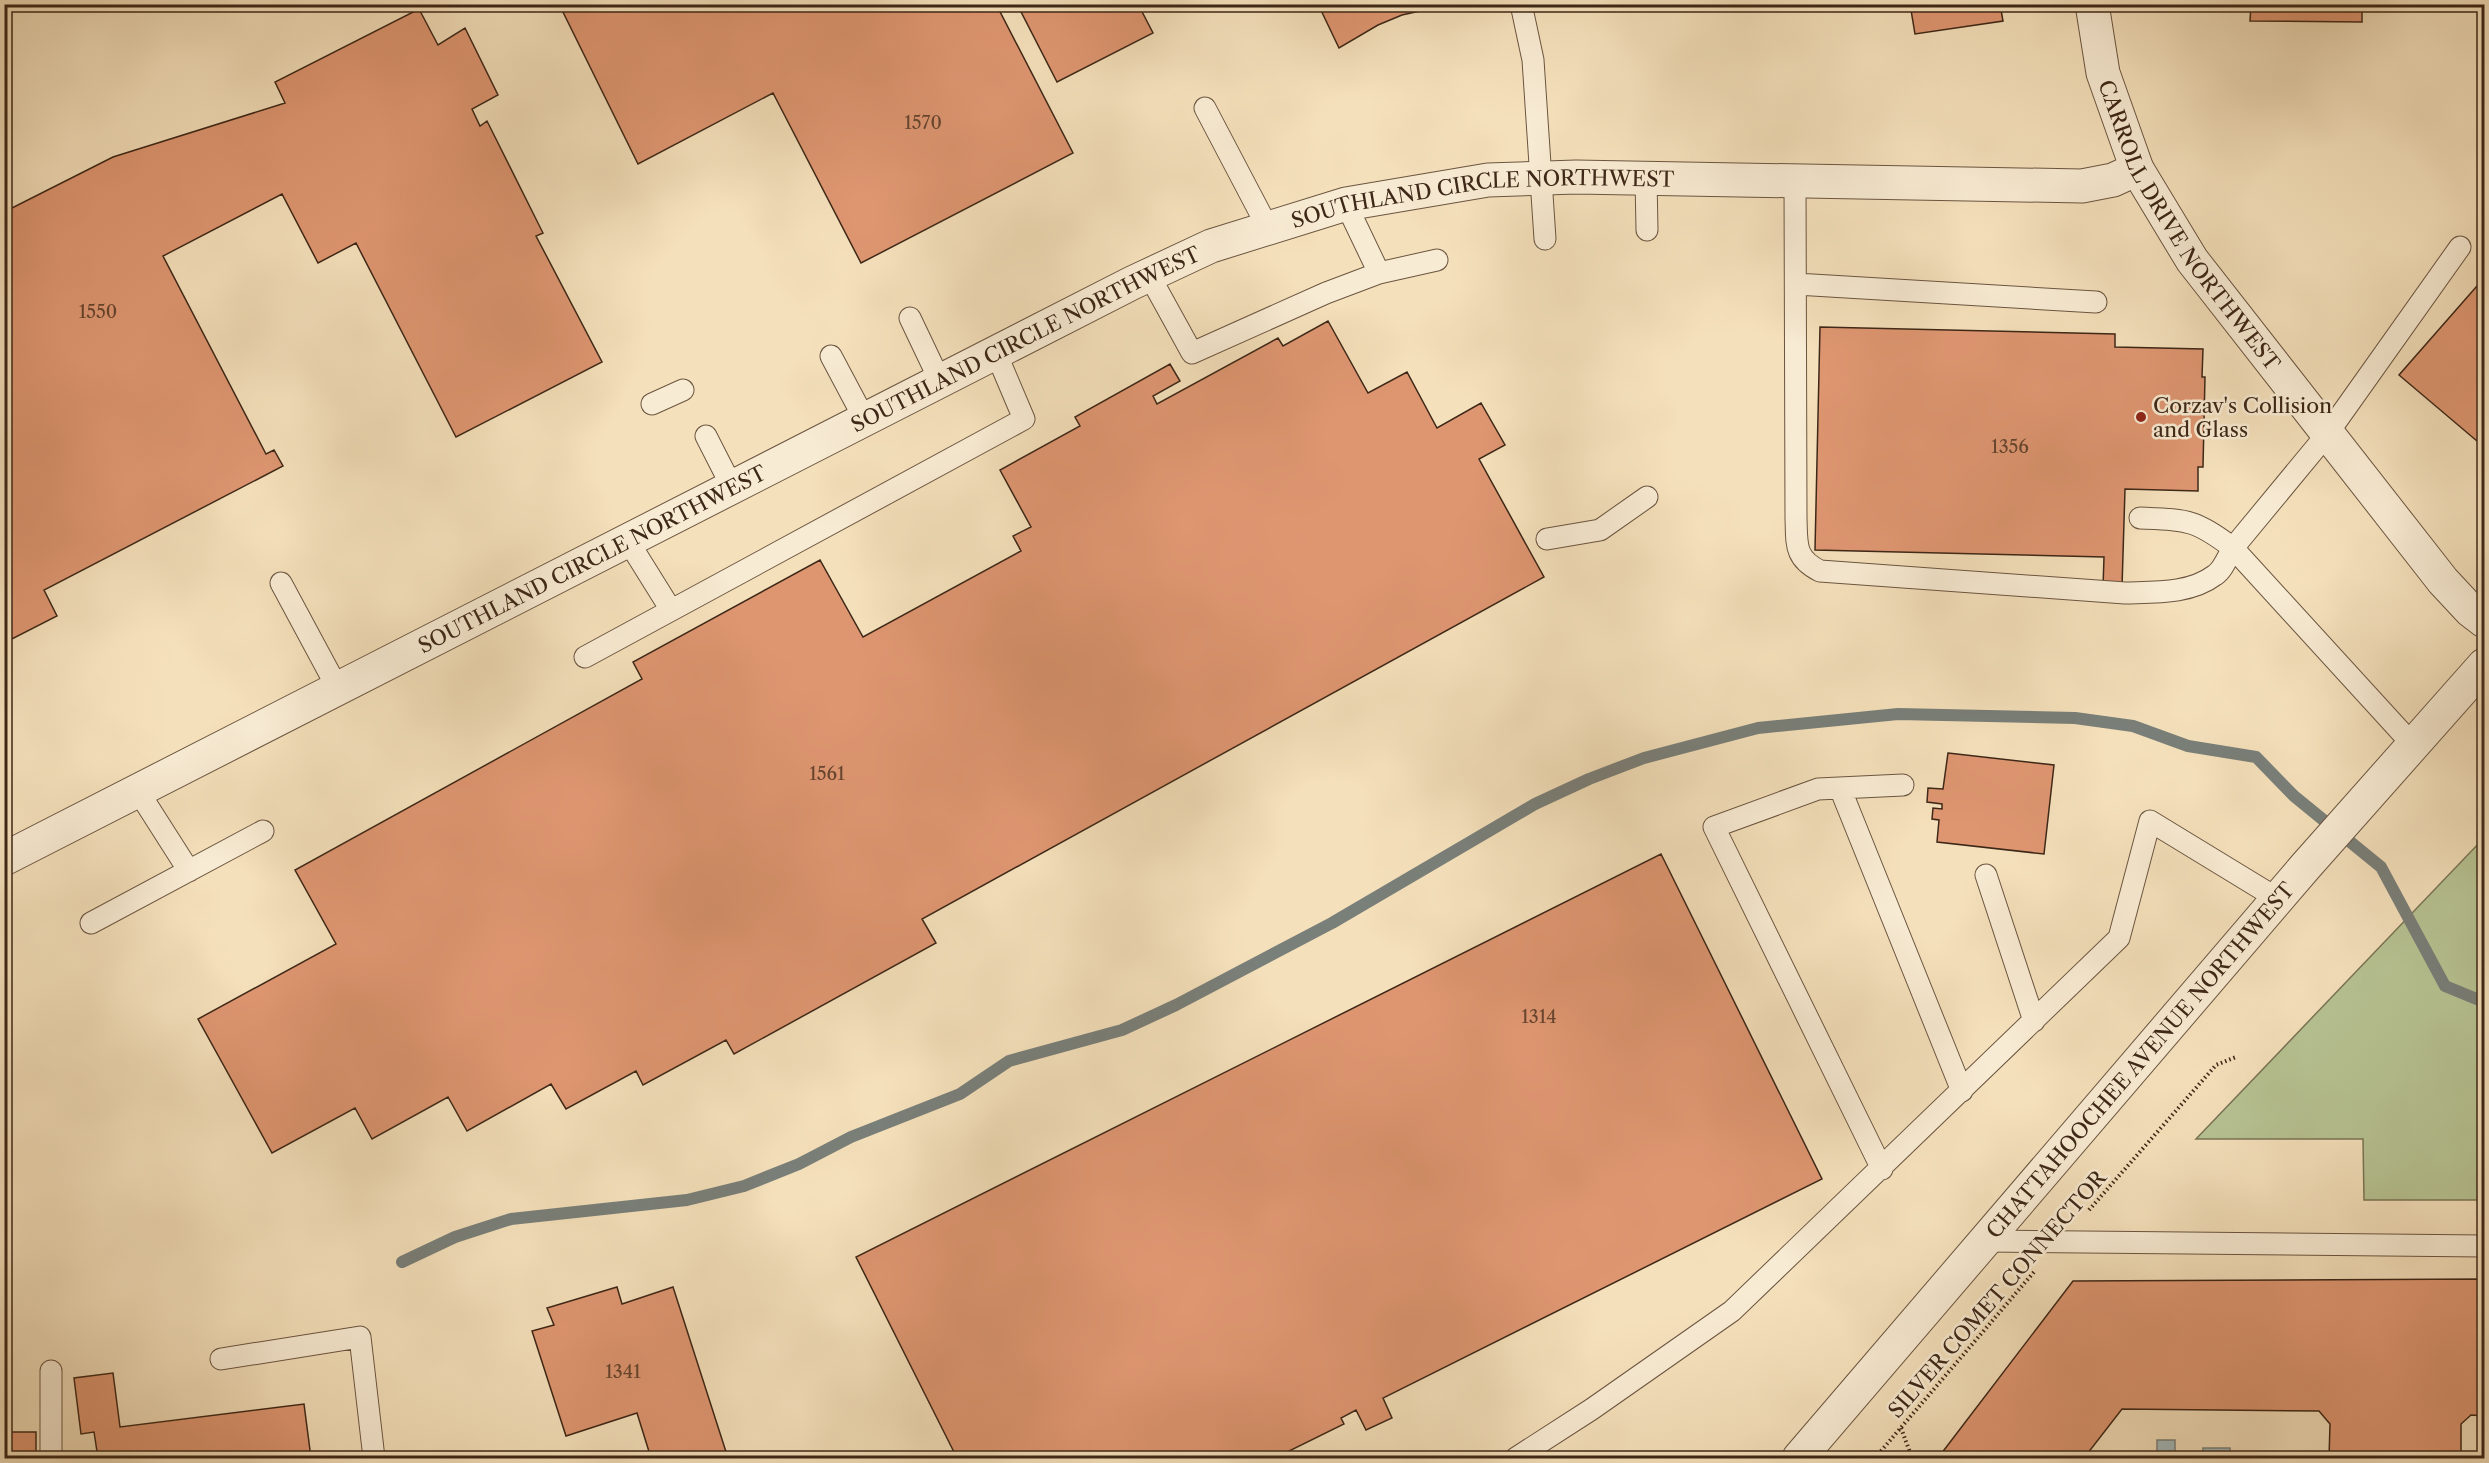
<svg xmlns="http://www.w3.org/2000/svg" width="2489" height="1463" font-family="'Libre Caslon Text',serif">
<rect width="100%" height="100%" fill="#f4e0bb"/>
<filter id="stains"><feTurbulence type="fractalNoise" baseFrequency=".00333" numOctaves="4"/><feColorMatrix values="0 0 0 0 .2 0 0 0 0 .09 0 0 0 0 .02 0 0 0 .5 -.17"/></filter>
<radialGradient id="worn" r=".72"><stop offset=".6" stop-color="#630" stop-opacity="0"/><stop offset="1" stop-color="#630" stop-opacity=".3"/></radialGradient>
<path fill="#b7c393" stroke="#7a7555" stroke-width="1.5" d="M2481 841 2484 844V1200H2364L2363 1139H2196Z"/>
<path fill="#a1babb" stroke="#797f79" stroke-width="1.5" d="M2157 1440H2175V1458H2137L2157 1457Z
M2203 1448H2230V1458H2242H2203Z"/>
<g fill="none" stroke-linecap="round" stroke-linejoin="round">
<path stroke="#797f79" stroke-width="12" d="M402 1262 455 1237 511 1219 687 1200 744 1186 799 1164 851 1137 960 1094 1009 1061 1122 1030 1176 1005 1332 923 1535 804 1589 779 1644 758 1758 728 1898 714 2075 718 2133 726 2188 746 2256 757 2294 796 2381 867 2445 986 2484 1002"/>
</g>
<path fill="#de9671" stroke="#3d2717" stroke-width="1.5" d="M559 4H996L1073 153 861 263 773 93 638 164Z
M1017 4H1138L1153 33 1057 82Z
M1318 4H1463V5L1438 7 1402 15 1378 25 1339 48Z
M1910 4H2000L2003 21 1915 34Z
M2181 4H2218V6H2181Z
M2251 4H2362V22L2250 21Z
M419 9 438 45 465 28 498 95 472 109 480 126 487 121 543 233 536 236 602 362 456 437 356 243 318 263 282 194 163 256 266 454 274 450 283 466 44 590 57 616 4 643V212L113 157 285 103 275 82Z
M2484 278V447L2399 375Z
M1328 321 1368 393 1407 372 1437 428 1481 403 1505 445 1479 459 1544 577 922 919 936 943 734 1054 726 1040 643 1085 636 1071 566 1109 551 1084 467 1131 448 1097 372 1139 355 1108 272 1153 198 1019 336 944 295 870 642 679 633 662 820 560 863 637 1021 551 1013 536 1031 527 1000 470 1080 426 1075 417 1170 364 1180 381 1153 396 1157 404 1278 338 1283 346Z
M1820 327 2115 334V347L2203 349 2202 377H2205L2203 467H2198V491L2125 489 2122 587H2103L2104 557 1815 550Z
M1948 753 2054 765 2044 854 1937 842 1939 820 1932 819 1933 808 1942 809V804L1927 802 1928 788 1943 789Z
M1661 854 1822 1179 1383 1398 1392 1418 1366 1430 1356 1410 1341 1418 1344 1424 1275 1458H957L856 1257Z
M2484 1279V1416L2471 1415 2461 1424V1458H2329L2330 1424 2319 1411 2122 1409 2084 1458H1945L1941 1454 2073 1281Z
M617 1287 622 1304 673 1287 728 1458H651L637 1413 566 1436 532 1331 554 1325 547 1308Z
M113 1373 120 1427 304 1404 311 1458H98L94 1432 81 1434 74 1378Z
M4 1432H36V1458H4Z"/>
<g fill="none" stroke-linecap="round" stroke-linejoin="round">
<g stroke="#6b5540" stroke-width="23">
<path id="service" d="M1521 4 1533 60 1545 239
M1205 108 1268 228
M1646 178 1647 230
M1795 181 1796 518C1797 544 1794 558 1820 571L2125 593C2155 592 2190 594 2215 575 2223 570 2228 556 2233 548 2195 519 2187 520 2140 518
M1379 273 1437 260
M1149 275 1192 353 1326 293 1379 273 1346 204
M1796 284 2096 302
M910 318 940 381
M831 356 865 420
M652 404 683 390
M706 436 732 487
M1547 539 1600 530 1647 497
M628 541 671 610
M281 583 338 689
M585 657 1024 419 996 353
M2413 745 2233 548 2328 433 2460 247
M1840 788 1962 1091
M138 791 189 871
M1986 875 2034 1021
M91 923 263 831
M1882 1169 1714 827 1818 789 1903 785
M1985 1241 2484 1246
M221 1359 360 1337 374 1458
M51 1458V1371
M1516 1458 1592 1409 1732 1311 2119 938 2150 821 2278 899"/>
</g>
<g stroke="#6b5540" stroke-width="35">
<g id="minor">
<path id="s1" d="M2092 4 2103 73 2137 169 2192 260 2443 581 2471 611 2484 621"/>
<path id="s2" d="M4 859 1132 283 1211 246 1346 204 1488 180 1576 177 2082 186 2113 180 2137 169"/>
</g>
</g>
<g stroke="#6b5540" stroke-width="35">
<g id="tertiary">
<path id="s3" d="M1799 1458 2305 867 2484 665"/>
</g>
</g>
<path stroke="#3d2717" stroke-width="4" stroke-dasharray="1.5 3" stroke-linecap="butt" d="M2089 1210 2216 1065 2236 1057
M1901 1428 1911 1455
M1875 1458 2034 1272"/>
<use href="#service" stroke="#f8ebd3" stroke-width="21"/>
<use href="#minor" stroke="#f8ebd3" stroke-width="33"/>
<use href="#tertiary" stroke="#f8ebd3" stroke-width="33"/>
</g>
<circle fill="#8f2418" stroke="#f8ebd3" stroke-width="2" cx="2141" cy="417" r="6"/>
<g text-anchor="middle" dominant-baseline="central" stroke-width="5" stroke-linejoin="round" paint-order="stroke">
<g font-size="18" fill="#65432e">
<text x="923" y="123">1570</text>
<text x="98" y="312">1550</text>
<text x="2010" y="447">1356</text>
<text x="827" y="774">1561</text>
<text x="1539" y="1017">1314</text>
<text x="623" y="1372">1341</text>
</g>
<g font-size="21" fill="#3d2717" stroke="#f8ebd3">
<text stroke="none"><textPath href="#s2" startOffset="1632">SOUTHLAND CIRCLE NORTHWEST</textPath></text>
<text stroke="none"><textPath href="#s1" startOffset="246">CARROLL DRIVE NORTHWEST</textPath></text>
<text stroke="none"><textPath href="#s2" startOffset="1146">SOUTHLAND CIRCLE NORTHWEST</textPath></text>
<text stroke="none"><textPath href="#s2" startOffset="660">SOUTHLAND CIRCLE NORTHWEST</textPath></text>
<text stroke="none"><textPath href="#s3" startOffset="524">CHATTAHOOCHEE AVENUE NORTHWEST</textPath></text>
<text transform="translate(1997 1294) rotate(-49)">SILVER COMET CONNECTOR</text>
</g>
<g font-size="21" fill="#3d2717" stroke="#f8ebd3" text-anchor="start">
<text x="2153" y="405">Corzav's Collision<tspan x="2153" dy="24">and Glass</tspan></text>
</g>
</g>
<rect width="2489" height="1463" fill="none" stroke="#f4e0bb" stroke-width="24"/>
<rect x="6" y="6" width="2477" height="1451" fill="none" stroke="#3d2717" stroke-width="3"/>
<rect x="12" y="12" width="2465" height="1439" fill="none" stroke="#3d2717" stroke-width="1.5"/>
<rect width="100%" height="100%" filter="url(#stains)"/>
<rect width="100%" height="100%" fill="url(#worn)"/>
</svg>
